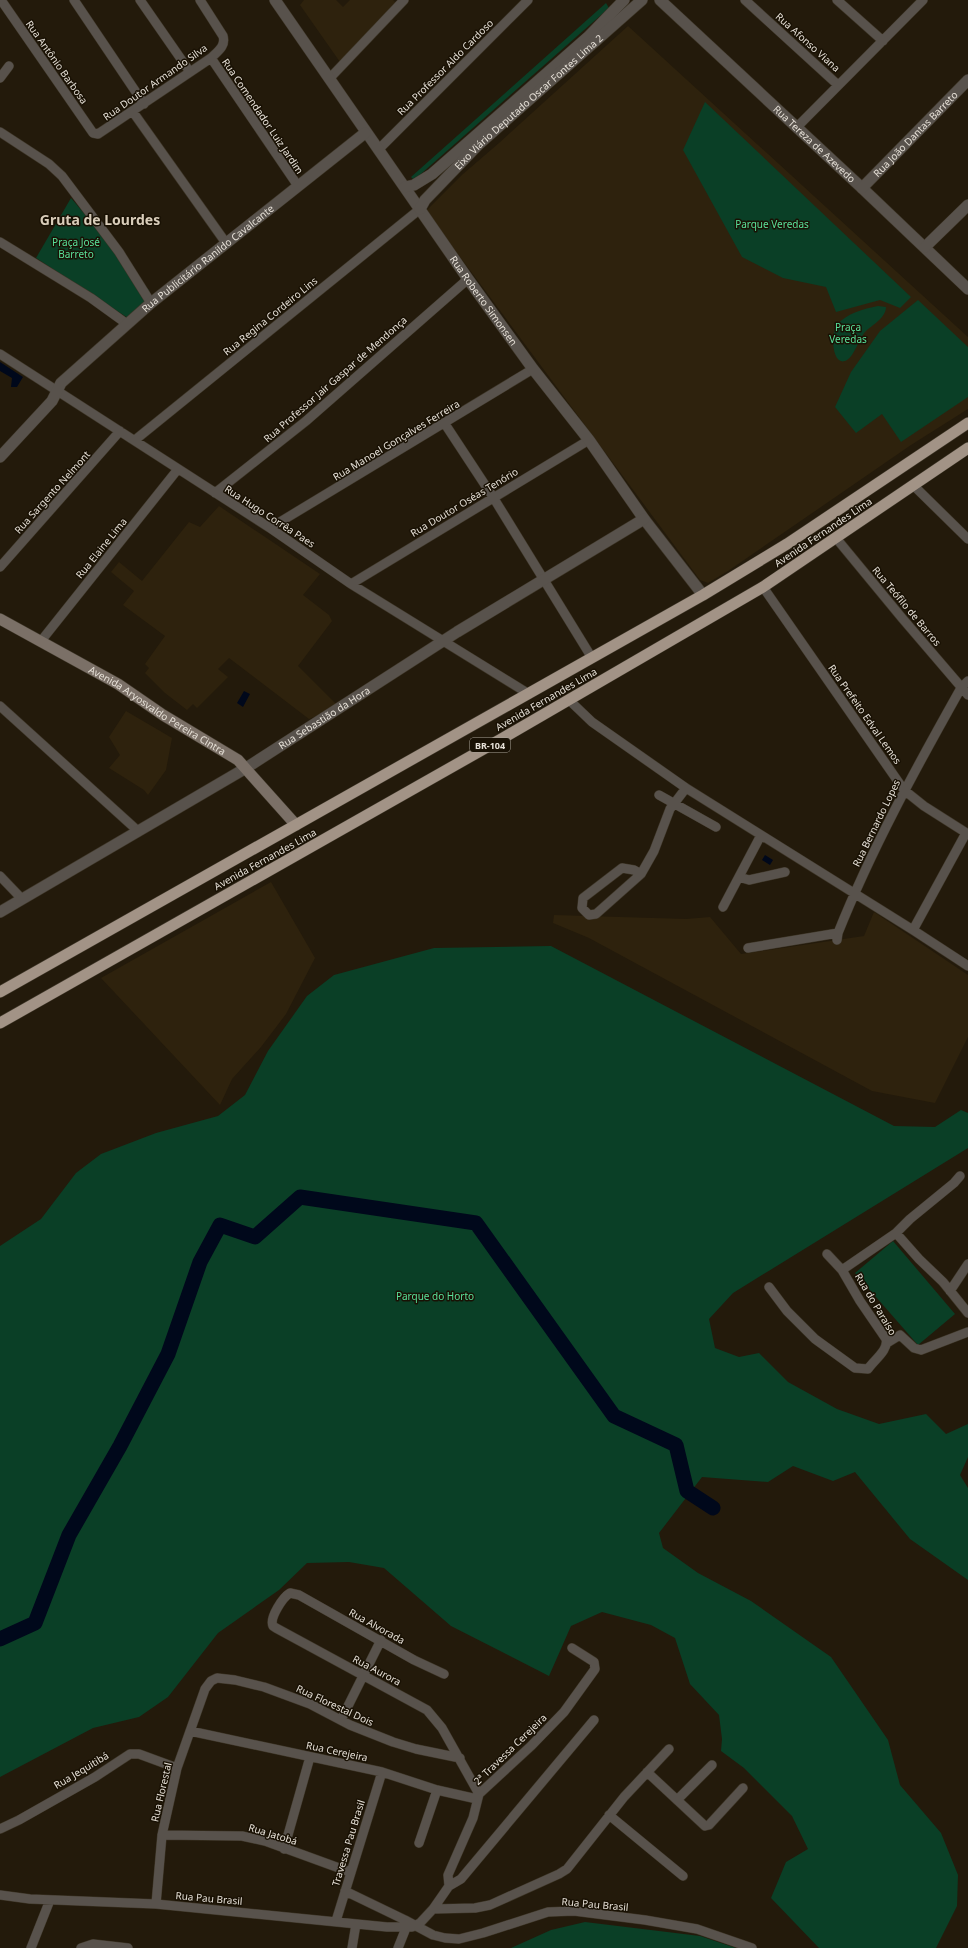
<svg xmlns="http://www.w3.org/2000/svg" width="968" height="1948" font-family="'Noto Sans',sans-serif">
<rect width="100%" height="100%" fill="#231a0b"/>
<path fill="#2e220d" d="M304 0H336L343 7 350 0H393L397 4 340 62 300 5Z
M628 26 968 337V409L911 445 728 571 708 583 700 580 426 211 463 174 499 143Z
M219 506 320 574 303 595 329 615 332 621 298 666 339 707 309 719 229 658 218 669 228 677 197 708 193 704 187 710 165 693 145 673 149 668 145 664 165 636 123 605 134 591 111 572 119 562 142 581 189 522 200 527Z
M126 711 172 738 166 770 148 795 144 790 109 768 120 755 109 737Z
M271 882 315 958 286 1014 261 1047 232 1079 220 1105 101 978Z
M874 912 968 975V1037L935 1103 872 1091 589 938 553 923 554 915 686 919 710 917 741 954 864 936Z"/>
<path fill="#0a3f26" d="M606 3 609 8 414 180 411 177Z
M705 102 911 297 900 308 880 300 836 312 826 287 783 278 742 257 683 150Z
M71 198 149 290 153 304 131 320 36 258Z
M918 300 968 347V397L901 442 882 414 856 433 835 407 851 372 880 331Z
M878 306 886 307C886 318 872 325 865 332 859 339 854 356 847 360 832 369 830 333 837 325 847 313 863 309 878 306Z
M551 946 894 1126 935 1127 961 1110 968 1113V1148L733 1293 709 1319 715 1348 739 1357 759 1353 788 1382 837 1409 879 1424 926 1414 946 1434 968 1424V1457L960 1475 968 1488V1580L910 1539 855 1472 833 1481 793 1466 768 1482 702 1477 659 1533 663 1548 698 1573 751 1601 831 1657 888 1740 900 1785 941 1833 958 1875 957 1906 936 1948H819L771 1898 786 1862 808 1849 792 1816 744 1768 721 1751 722 1739 719 1715 690 1684 675 1638 651 1625 602 1612 571 1626 549 1676 451 1626 384 1568 349 1562 307 1563 279 1590 218 1633 168 1697 139 1717 93 1728 0 1777V1246L41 1219 76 1173 101 1154 156 1133 218 1116 245 1095 268 1051 307 996 334 975 434 948Z
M893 1241 955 1314 918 1345 855 1273Z
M585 1922 700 1936 736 1948H511L551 1930Z"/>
<path fill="#00081b" d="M0 362 23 377 17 387H11L12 378 0 371Z
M244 691 250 694 243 707 237 703Z
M765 855 773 860 770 865 762 860Z"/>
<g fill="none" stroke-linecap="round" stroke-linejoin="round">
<path stroke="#00081b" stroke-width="15" d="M0 1639 35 1623 69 1535 120 1446 168 1354 200 1262 220 1225 255 1237 300 1197 476 1223 614 1416 676 1445 687 1491 713 1508"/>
<g stroke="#3e3628" stroke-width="10">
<path id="minor" d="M1 0 93 133 98 134 211 58C218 51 226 46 223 36L200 0
M74 0 144 104
M140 0 190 72
M745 0 838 85
M837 0 883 41
M211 58 298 186
M0 78 9 66
M329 79 404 0
M133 112 226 243
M797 127 923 0
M0 132 49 164 62 176 119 252 151 303
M378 150 528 0
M0 242 91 298 127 324
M0 354 270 528 351 584 529 694
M445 424 493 497 592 658
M135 440 420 209
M913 485 968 539
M215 493 306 421 468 279
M270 528 533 369
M836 538 902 618 968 695
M0 567 120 431
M351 584 589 440
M763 587 904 790 924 806 968 834
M41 641 178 469
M569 700 592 722 686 788 913 930 968 966
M0 706 138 831
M659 795 716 827
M641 874 634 870 622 868 583 898 582 908 589 915 596 914 641 874 654 851 670 809 686 788
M0 876 22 899
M739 877 749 880 785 872
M723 907 761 835
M913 930 966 833
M837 940 838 933C872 848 916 768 961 688L968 681
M748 948 838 933
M896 1233 919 1259 943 1282 968 1313
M842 1270 896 1233 910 1219 954 1183 960 1176
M769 1287 787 1311 815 1339 855 1368 868 1369C874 1360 889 1350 886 1339L860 1301 842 1270 827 1254
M950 1291 968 1264
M887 1343 900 1335 914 1348 921 1350 968 1332
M444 1674 414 1660 299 1595 290 1593C283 1597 269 1618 273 1626L276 1628 427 1710 442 1728 479 1794
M341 1720 381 1640
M190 1731 382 1772 437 1790 477 1799
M647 1772 705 1826 709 1825 743 1788
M677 1800 712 1765
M609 1815 683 1876
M0 1829 19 1820 95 1777 130 1754H139L177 1768
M162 1835 242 1836 265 1841 350 1872
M419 1843 437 1790
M284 1849 310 1757
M449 1886 448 1875 473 1818 479 1794 531 1746 564 1712 595 1669 594 1662 572 1648
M345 1891 405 1920 433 1935 445 1938 459 1939 483 1933 548 1912 574 1911 645 1920 697 1929 752 1948
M0 1895 30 1899 156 1904 387 1927H412L420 1923 433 1909 449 1886 461 1879 594 1720
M156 1904 162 1835 177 1768 205 1689 211 1681 217 1678 235 1680 264 1687 310 1704 350 1725 393 1742 416 1749 460 1758
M433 1909 475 1908 490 1905 559 1874 567 1869 624 1797 669 1749
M336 1921 382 1772
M31 1948 50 1900
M81 1948 93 1944 128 1948
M352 1948 356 1924
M398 1948 406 1928"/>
</g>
<g stroke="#3e3628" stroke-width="12">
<g id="tertiary">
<path id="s1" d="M275 0 468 279 533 369 589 440 644 519 703 595"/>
<path id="s2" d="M660 0 862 188 968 289"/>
<path d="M405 187 414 185 432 174 588 37 624 0"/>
<path id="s3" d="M862 188 968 80"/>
<path id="s4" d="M420 209 425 200 478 145 642 0"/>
<path d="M925 247 968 205"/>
<path id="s5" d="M0 457 52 401 61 383 151 303 365 133"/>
<path id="s6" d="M0 912 246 768 457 632 644 519"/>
</g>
</g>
<g stroke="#3e3628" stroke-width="12">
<g id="secondary">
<path id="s7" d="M0 619 118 684 163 715 238 760 296 825"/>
</g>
</g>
<g stroke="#3e3628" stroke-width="12">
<path id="trunk" d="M0 992 703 595 787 544 968 423
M0 1023 503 738 763 587 968 448"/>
</g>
<use href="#minor" stroke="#58524c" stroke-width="9"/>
<use href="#tertiary" stroke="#58524c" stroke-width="11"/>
<use href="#secondary" stroke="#7b7067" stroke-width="11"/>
<use href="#trunk" stroke="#a29386" stroke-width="11"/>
</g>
<g text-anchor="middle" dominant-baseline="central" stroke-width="3" stroke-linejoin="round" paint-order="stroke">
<rect fill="#191104" stroke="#a8a298" stroke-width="1" x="470" y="738" width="40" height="14" rx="3"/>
<g font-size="9" font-weight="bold" fill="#e6e0d7">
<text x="490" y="745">BR-104</text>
</g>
<g font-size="10" fill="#e6e0d7" stroke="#191104">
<text transform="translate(808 42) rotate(42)">Rua Afonso Viana</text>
<text transform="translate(57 62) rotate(55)">Rua Antônio Barbosa</text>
<text transform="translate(445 67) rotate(-45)">Rua Professor Aldo Cardoso</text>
<text transform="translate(155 82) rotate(-35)">Rua Doutor Armando Silva</text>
<text stroke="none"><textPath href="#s4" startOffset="153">Eixo Viário Deputado Oscar Fontes Lima 2</textPath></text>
<text transform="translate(263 116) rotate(56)">Rua Comendador Luiz Jardim</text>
<text stroke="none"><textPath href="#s3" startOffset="76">Rua João Dantas Barreto</textPath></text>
<text stroke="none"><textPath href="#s2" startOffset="211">Rua Tereza de Azevedo</textPath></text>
<text stroke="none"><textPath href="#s5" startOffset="289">Rua Publicitário Ranildo Cavalcante</textPath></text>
<text stroke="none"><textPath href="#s1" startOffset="366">Rua Roberto Simonsen</textPath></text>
<text transform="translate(270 316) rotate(-39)">Rua Regina Cordeiro Lins</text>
<text transform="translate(335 379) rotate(-41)">Rua Professor Jair Gaspar de Mendonça</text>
<text transform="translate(396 440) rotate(-31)">Rua Manoel Gonçalves Ferreira</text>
<text transform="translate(52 492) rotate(-48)">Rua Sargento Nelmont</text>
<text transform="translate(464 502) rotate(-31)">Rua Doutor Oséas Tenório</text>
<text transform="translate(270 516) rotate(33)">Rua Hugo Corrêa Paes</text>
<text transform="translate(823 532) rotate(-34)">Avenida Fernandes Lima</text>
<text transform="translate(101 548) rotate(-51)">Rua Elaine Lima</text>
<text transform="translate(907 606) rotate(50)">Rua Teófilo de Barros</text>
<text transform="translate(546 699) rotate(-30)">Avenida Fernandes Lima</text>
<text stroke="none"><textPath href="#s7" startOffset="182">Avenida Aryosvaldo Pereira Cintra</textPath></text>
<text transform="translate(865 714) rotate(55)">Rua Prefeito Edval Lemos</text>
<text stroke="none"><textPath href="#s6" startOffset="378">Rua Sebastião da Hora</textPath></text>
<text transform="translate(876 823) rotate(-64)">Rua Bernardo Lopes</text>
<text transform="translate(265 859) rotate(-29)">Avenida Fernandes Lima</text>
<text transform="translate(876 1304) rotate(59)">Rua do Paraíso</text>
<text transform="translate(377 1626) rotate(29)">Rua Alvorada</text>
<text transform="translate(377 1670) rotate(28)">Rua Aurora</text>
<text transform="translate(335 1705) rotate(25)">Rua Florestal Dois</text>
<text transform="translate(510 1749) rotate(-44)">2ª Travessa Cerejeira</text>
<text transform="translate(337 1751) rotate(12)">Rua Cerejeira</text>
<text transform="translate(81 1770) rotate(-31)">Rua Jequitibá</text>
<text transform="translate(161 1792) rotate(-77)">Rua Florestal</text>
<text transform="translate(273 1834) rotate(17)">Rua Jatobá</text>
<text transform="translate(348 1843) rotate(-73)">Travessa Pau Brasil</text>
<text transform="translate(209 1898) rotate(5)">Rua Pau Brasil</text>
<text transform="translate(595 1904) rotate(5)">Rua Pau Brasil</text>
</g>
<g font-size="10" fill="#59e19a" stroke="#191104">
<text x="772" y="224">Parque Veredas</text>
<text x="76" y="242">Praça José<tspan x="76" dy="12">Barreto</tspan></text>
<text x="848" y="327">Praça<tspan x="848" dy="12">Veredas</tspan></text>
<text x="435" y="1296">Parque do Horto</text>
</g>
<g font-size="14" font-weight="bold" fill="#d9cdba" stroke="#191104">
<text x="100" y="219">Gruta de Lourdes</text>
</g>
</g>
</svg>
